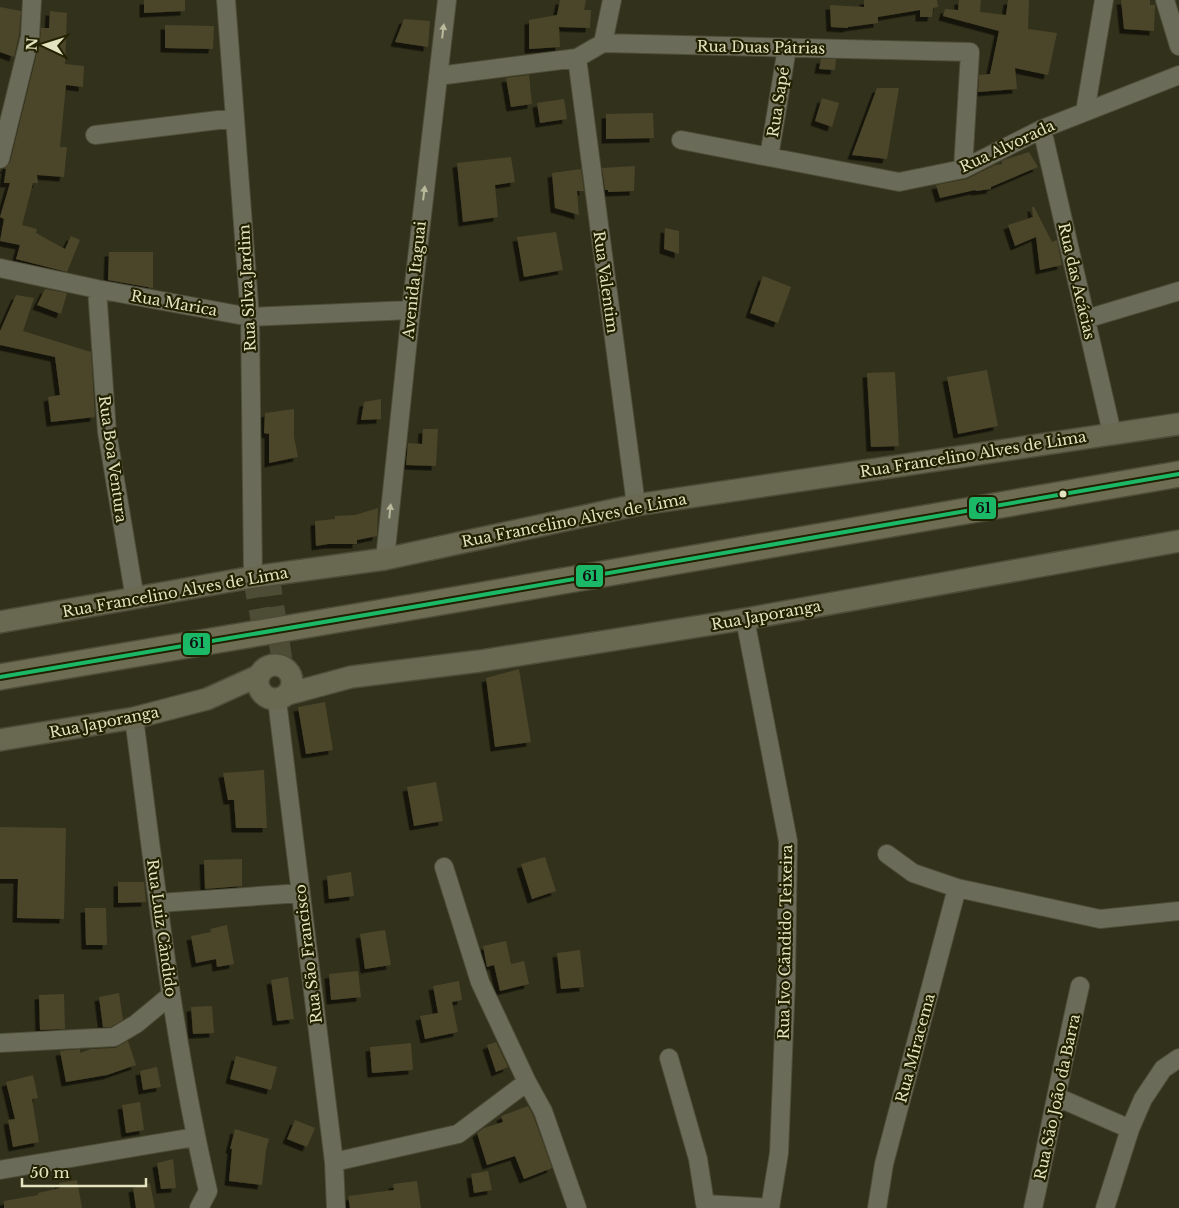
<svg xmlns="http://www.w3.org/2000/svg" width="1179" height="1208" font-family="'Libre Baskerville',serif">
<defs>
<filter id="shadow"><feDropShadow dx="-4.5" dy="4.5" stdDeviation="0" flood-color="#0009"/></filter>
</defs>
<rect width="100%" height="100%" fill="#32311b"/>
<path fill="#4b452a" filter="url(#shadow)" d="M144 0H185V11L144 13Z
M560 0H586L584 10H591L590 28 559 27 560 47 529 49V20L557 15Z
M864 0H937L938 7 933 8 932 17H920V10L878 17V23L848 27V28L831 27 830 5 864 7Z
M959 0H981L980 12 1006 15 1008 0H1029L1028 29 1057 33 1048 75 1015 68 1017 89 978 92 979 75 990 74 999 31 943 16 945 9 958 10Z
M1121 0H1150V5H1155L1154 31 1124 29Z
M0 7 21 11 19 35 14 57 0 52Z
M50 11 67 13 65 64 84 66 83 87 66 85 60 147H67L64 177 37 175 38 183H33L22 225 37 229 36 233 65 249 71 236 80 240 67 272 16 259 20 245 0 241 4 219 0 217 10 183H4L6 169H4L10 162 40 40 41 28H49Z
M404 19 430 21 428 47 395 42Z
M165 25 214 26 213 49 165 48Z
M821 59H836L835 70 819 69Z
M529 75 532 104 511 107 506 78Z
M877 88H899L887 159 852 155Z
M822 98 839 103 832 127 815 121Z
M564 99 567 119 540 123 537 103Z
M653 113 654 138 606 139V114Z
M1029 152 1038 167 991 187V189L976 191 975 190 940 198 936 185 967 179 995 165 1002 164V161L1004 160Z
M511 157 515 182 495 185 498 217 463 222 457 163Z
M635 166 634 191 608 192V190H605L602 168Z
M581 169 584 191H577L579 215 555 208 552 173Z
M1032 207H1034L1052 242 1057 240 1062 265 1040 270 1036 237 1015 246 1008 225 1033 217Z
M665 228 679 231V254L664 249Z
M556 232 563 270 524 277 517 237Z
M109 252H153V288L108 280Z
M763 276 791 287 778 323 750 313Z
M45 289 67 293 61 314 37 305Z
M16 295 34 298 23 331 91 352 95 417 51 422 48 397 60 395 55 357 0 345V331Z
M987 370 998 426 958 434 947 377Z
M895 372 899 446 871 447 867 373Z
M381 399V419L361 420 364 402Z
M294 409V437L298 457 269 463V434L264 433 265 413Z
M423 429H438L436 466 406 465 408 443 422 444Z
M378 508 377 536 357 540V544H328L316 546 315 521 335 519V516L355 515Z
M519 669 531 742 495 747 486 678Z
M325 702 333 750 306 754 298 707Z
M264 770 267 828H236L234 800H228L223 773Z
M436 782 443 821 414 826 407 787Z
M0 827 66 828 64 919 17 918 18 879H0Z
M545 857 556 891 532 899 521 864Z
M242 859V886L205 889 204 860Z
M351 872 354 896 329 899 327 876Z
M118 882H144L146 902 118 903Z
M85 908H106L107 945H86Z
M227 925 234 964 217 967 216 959 196 963 191 936 211 932 210 929Z
M385 930 391 965 365 969 360 934Z
M506 941 511 964 524 961 529 984 500 991 494 965 487 967 483 946Z
M580 950 584 987 561 989 557 953Z
M358 971 361 997 331 1000 329 974Z
M288 977 294 1019 277 1021 271 980Z
M459 981 462 1000 452 1002 458 1032 425 1039 420 1016 438 1013 433 986Z
M119 993 123 1020 111 1027H103L99 997Z
M64 994 65 1029 40 1030 39 995Z
M212 1006 214 1033 193 1034 191 1007Z
M128 1041 136 1065 107 1075 66 1082 60 1051 80 1049V1053L91 1049 115 1048Z
M496 1042 508 1067 496 1072 487 1045Z
M411 1043 413 1070 372 1073 370 1047Z
M236 1056 277 1067 271 1090 230 1079Z
M157 1067 161 1087 143 1090 140 1071Z
M33 1075 38 1098 32 1099 39 1142 13 1147 8 1120 15 1119 6 1082Z
M140 1102 144 1130 126 1133 122 1105Z
M528 1106 533 1115 552 1168 524 1179 515 1156 487 1165 477 1133 484 1128 503 1122 501 1116Z
M295 1120 315 1128 307 1147 287 1139Z
M235 1129 269 1139 266 1150 262 1185 229 1181 232 1149H230Z
M173 1159 176 1188 161 1189 157 1163Z
M488 1171 492 1190 474 1193 471 1174Z
M77 1180 82 1208H4V1201L38 1195V1193L60 1188 59 1183Z
M417 1181 421 1208H350L348 1196 394 1190 393 1184Z
M150 1183 155 1208H136L133 1188Z"/>
<g fill="none" stroke-linecap="round" stroke-linejoin="round">
<path stroke="#4d4c34" stroke-width="21" stroke-dasharray="21 11" stroke-linecap="butt" d="M269 575 283 667
M253 577 264 635"/>
<g stroke="#4d4c37" stroke-width="20">
<path id="minor" d="M226 0 250 317 253 577
M1165 0 1179 46
M603 43 612 0
M577 58 636 505
M438 76 577 58 603 43 970 52 963 169
M1085 112 1104 0
M1042 129 1112 433
M95 135 235 118
M681 140 899 182 963 169 1042 129 1179 75
M769 157 787 48
M0 159 30 37 32 0
M0 268 97 289 250 317 411 310
M97 289 107 432 135 599
M1086 319 1179 291
M385 559 411 310 447 0
M745 619 788 841 786 980 779 1153 770 1208
M277 700 334 1162 336 1208
M134 718C155 877 172 1036 208 1191L199 1208
M887 854 913 873 957 888 1100 919 1179 911
M444 867 480 982 527 1082 543 1111 577 1208
M159 903 301 893
M0 1043 114 1037 136 1024 171 995
M669 1058 698 1159 705 1204 770 1208
M1057 1097 1130 1129
M334 1162 458 1134 527 1082
M0 1170 195 1137
M877 1208 884 1164 957 888
M1033 1208C1049 1134 1063 1060 1080 986
M1105 1208 1130 1129 1143 1099 1163 1069 1179 1058"/>
</g>
<g stroke="#4d4c37" stroke-width="24">
<path id="major" d="M0 622 253 577 385 559 636 505 1179 424
M258 682a17 17 0 1 1 34 0a17 17 0 1 1-34 0Z
M288 694 351 677 480 661 745 619 1179 541
M0 740 134 718 207 699 258 676"/>
</g>
<g stroke="#4d4c37" stroke-width="28">
<path id="highway" d="M0 677 430 604 1179 474"/>
</g>
<use href="#minor" stroke="#6b6b59" stroke-width="18"/>
<use href="#major" stroke="#696851" stroke-width="21"/>
<use href="#highway" stroke="#6e6d53" stroke-width="25"/>
<g stroke="#222102" stroke-width="8">
<path id="bus-1" d="M0 677 430 604 1179 474"/>
</g>
<use href="#bus-1" stroke="#1ab867" stroke-width="4"/>
</g>
<defs><path id="oneway-solid" d="M-6-.8H1V-3.2L6.5 0L1 3.2V.8H-6Z" transform="scale(1.25)"/></defs>
<g fill="#b9ba9b">
<use href="#oneway-solid" transform="translate(443 31) rotate(-83)"/>
<use href="#oneway-solid" transform="translate(424 193) rotate(-83)"/>
<use href="#oneway-solid" transform="translate(390 511) rotate(-84)"/>
</g>
<circle fill="#e3e4bf" stroke="#222102" stroke-width="2" cx="1063" cy="494" r="4.5"/>
<g text-anchor="middle" dominant-baseline="central" stroke-width="4.5" stroke-linejoin="round" paint-order="stroke">
<g font-size="15" fill="#e3e4bf" stroke="#222102">
<text transform="translate(761 47) rotate(1)">Rua Duas Pátrias</text>
<text transform="translate(778 102) rotate(-81)">Rua Sapé</text>
<text transform="translate(1007 146) rotate(-25)">Rua Alvorada</text>
<text transform="translate(414 280) rotate(-84)">Avenida Itaguai</text>
<text transform="translate(1077 281) rotate(77)">Rua das Acácias</text>
<text transform="translate(606 282) rotate(82)">Rua Valentim</text>
<text transform="translate(247 288) rotate(-93)">Rua Silva Jardim</text>
<text transform="translate(174 303) rotate(10)">Rua Marica</text>
<text transform="translate(973 454) rotate(-9)">Rua Francelino Alves de Lima</text>
<text transform="translate(113 459) rotate(82)">Rua Boa Ventura</text>
<text transform="translate(574 520) rotate(-11)">Rua Francelino Alves de Lima</text>
<text transform="translate(175 592) rotate(-10)">Rua Francelino Alves de Lima</text>
<text transform="translate(766 615) rotate(-10)">Rua Japoranga</text>
<text transform="translate(104 722) rotate(-11)">Rua Japoranga</text>
<text transform="translate(162 928) rotate(82)">Rua Luiz Cândido</text>
<text transform="translate(785 942) rotate(-89)">Rua Ivo Cãndido Teixeira</text>
<text transform="translate(308 954) rotate(-97)">Rua São Francisco</text>
<text transform="translate(915 1048) rotate(-75)">Rua Miracema</text>
<text transform="translate(1057 1097) rotate(-78)">Rua São João da Barra</text>
</g>
</g>
<g stroke="#222102" stroke-width="2">
<rect x="968" y="496" width="29" height="24" rx="5" fill="#1ab867"/>
<rect x="575" y="564" width="29" height="24" rx="5" fill="#1ab867"/>
<rect x="182" y="632" width="29" height="24" rx="5" fill="#1ab867"/>
</g>
<g font-size="14" text-anchor="middle" font-weight="bold" fill="#111">
<text x="983" y="513">61</text>
<text x="590" y="581">61</text>
<text x="197" y="648">61</text>
</g>
<g transform="translate(45 45) rotate(274)" stroke="#222102" stroke-width="4" paint-order="stroke">
<path d="M0-4L9 19L0 12L-9 19Z" fill="#e3e4bf"/>
<text y="-8" font-size="14" font-weight="bold" text-anchor="middle" fill="#e3e4bf">N</text>
</g>
<path d="M22 1178v8h124v-8" fill="none" stroke="#e3e4bf" stroke-width="2.5"/>
<text x="30" y="1178" font-size="15" fill="#e3e4bf" stroke="#222102" stroke-width="4" paint-order="stroke">50 m</text>
</svg>
